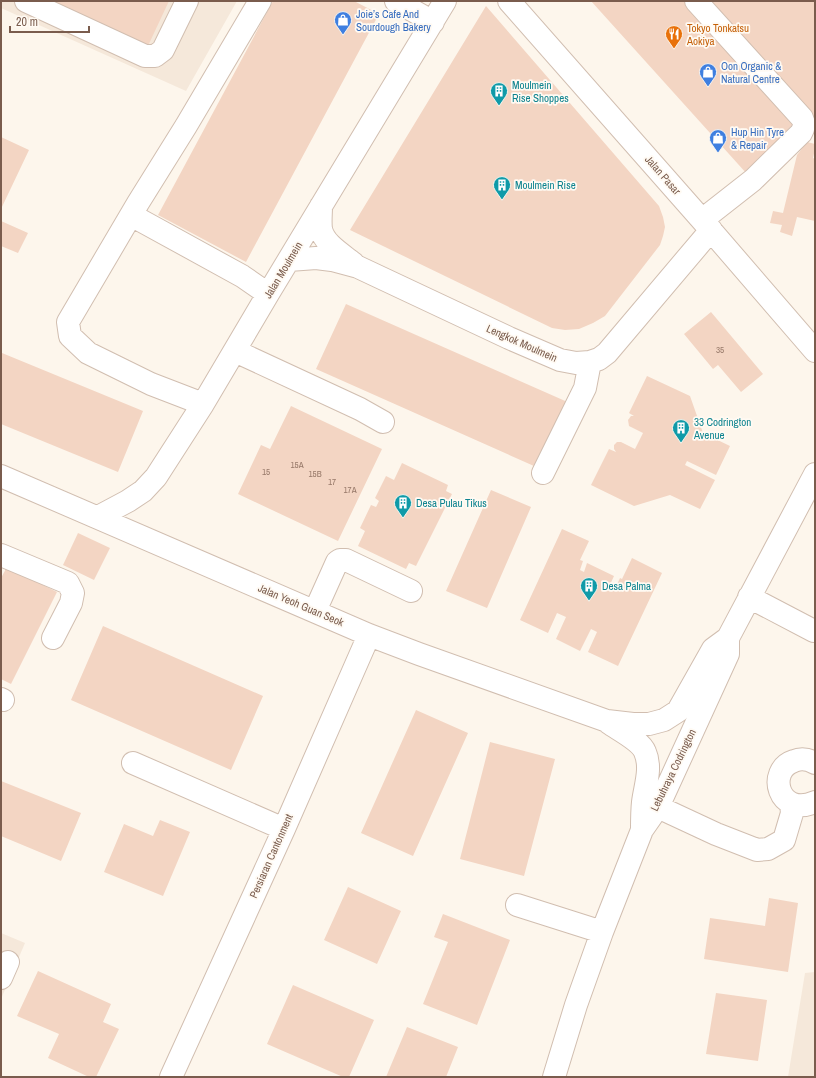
<svg xmlns="http://www.w3.org/2000/svg" width="816" height="1078" font-family="'Archivo Narrow',sans-serif">
<rect width="100%" height="100%" fill="#fdf6ec"/>
<path fill="#f5e8da" d="M1 1H237L186 91 1 8Z
M1 933 25 943 1 999Z
M815 972V1077H788L805 973Z"/>
<path fill="#f3d5c3" d="M44 1H169L147 48Z
M273 1H354L379 14 246 262 158 215Z
M591 1H686L794 123 747 174Z
M706 1H815V122L795 100Z
M486 6 659 206 663 217 665 227 663 236 660 245 605 316 593 323 579 329 565 330 552 328 350 230Z
M1 137 29 150 1 209Z
M807 142 815 144V149L813 158 815 159V221L797 217 792 236 780 232 782 225 770 223 773 211 783 213 797 155Z
M1 221 28 233 18 253 1 246Z
M346 304 572 404 543 470 316 369Z
M711 312 763 374 741 392 718 365 713 369 684 334Z
M2 353 143 411 118 472 1 424V355Z
M647 376 690 396 703 433 730 446 716 475 687 461 685 465 715 480 700 509 670 495 634 506 591 485 609 449 616 452 614 449V445L617 442H621L635 449 643 433 629 426 628 420 631 416H634L629 413Z
M291 406 382 449 338 541 238 494 261 445 270 449Z
M402 463 448 485 446 491 452 494 416 566 409 563 406 569 358 546 365 531 360 528 371 505 376 507 379 501 375 498 386 476 394 480Z
M491 490 531 507 487 608 446 591Z
M562 529 589 541 580 560 583 561 580 570 584 572 587 563 614 576 609 587 615 589 620 578 622 579 632 558 662 573 618 666 588 652 597 632 591 629 580 651 556 639 566 617 557 613 548 633 520 620Z
M78 533 110 548 94 580 63 565Z
M7 567 57 592 11 684 1 679V578Z
M103 626 263 696 231 770 71 700Z
M416 710 468 733 413 856 361 833Z
M490 742 555 759 524 876 460 859Z
M1 781 81 813 61 861 1 836Z
M160 820 190 832 163 896 104 872 124 824 153 836Z
M348 887 401 911 377 964 324 940Z
M769 898 798 903 788 972 704 959 710 918 765 926Z
M443 914 510 940 477 1025 423 1004 448 942 434 937Z
M38 971 111 1004 103 1022 119 1029 96 1077H89L48 1058 59 1034 17 1016Z
M293 985 374 1020 349 1077H343L267 1044Z
M716 993 767 1000 758 1061 706 1054Z
M407 1027 458 1047 446 1077H386Z"/>
<g fill="none" stroke-linecap="round" stroke-linejoin="round">
<g stroke="#d1beb0" stroke-width="24">
<path id="minor" d="M26 1 145 56H155L163 50 187 1
M396 1 433 22
M509 1 702 220 815 351
M696 1 802 118C805 124 804 128 801 133L753 180 702 220
M321 206C321 214 320 222 321 229 324 244 342 254 353 263
M132 214 140 220 242 276 268 294
M289 260 316 258 332 260 358 267 509 338 560 360 576 363 590 362 599 359 607 353 711 230
M235 351 360 409 383 422
M203 404 151 384 88 353 70 336 68 322 138 203 186 126 260 1
M543 473 585 388 590 362
M1 476 369 635 419 654 607 721 633 724H649L664 720 678 711 713 649 728 638
M98 517 128 501 143 491 156 477 203 404 268 294 445 1
M1 555 68 583 73 593 71 603 53 638
M749 597 814 631
M315 611 337 562 340 560H346L411 591
M1 699 3 700
M609 723C619 730 641 741 645 752 652 768 645 786 643 802 642 811 642 821 642 830
M133 763 284 829
M815 763C808 759 801 758 794 761 766 770 778 818 815 802
M658 807 716 834 757 850 768 849 784 840 792 813 791 804
M517 905 602 932
M1 978 8 962
M171 1077 284 829 369 635
M554 1077 576 1005 602 932 642 830 658 807 728 654V638L815 474"/>
</g>
<use href="#minor" stroke="#fff" stroke-width="22"/>
</g>
<defs>
<g id="shop-pin" transform="scale(0.9)"><path d="M0 17L-7.5 6A9.5 9.5 0 1 1 7.5 6Z" fill="#3f7fe0" stroke="#fffaf3"/><path d="M-5-2.5h2.3a2.7 3.5 0 0 1 5.4 0H5L5.5 6h-11ZM-1.5-2.5h3a1.5 2.3 0 0 0-3 0Z" fill="#fff"/></g>
<g id="restaurant-pin" transform="scale(0.9)"><path d="M0 17L-7.5 6A9.5 9.5 0 1 1 7.5 6Z" fill="#e8710a" stroke="#fffaf3"/><path d="M-5-6h1v4h1v-4h1v4h1v-4h1v5L-1.5 .5V6h-2V.5L-5-1ZM5-6V6H3V1.5H1.5Q1.5-4 5-6Z" fill="#fff"/></g>
<g id="building-pin" transform="scale(0.9)"><path d="M0 17L-7.5 6A9.5 9.5 0 1 1 7.5 6Z" fill="#0f9aa8" stroke="#fffaf3"/><path d="M-4-6H4V6H1V3H-1V6H-4ZM-2.5-4.3h1.7v1.8h-1.7ZM.8-4.3h1.7v1.8H.8ZM-2.5-1h1.7V.8h-1.7ZM.8-1h1.7V.8H.8Z" fill="#fff"/></g>
</defs>
<g fill-rule="evenodd">
<use href="#shop-pin" x="343" y="20"/>
<use href="#restaurant-pin" x="674" y="34"/>
<use href="#shop-pin" x="708" y="72"/>
<use href="#building-pin" x="499" y="91"/>
<use href="#shop-pin" x="718" y="138"/>
<use href="#building-pin" x="502" y="185"/>
<use href="#building-pin" x="681" y="428"/>
<use href="#building-pin" x="403" y="503"/>
<use href="#building-pin" x="589" y="586"/>
</g>
<g text-anchor="middle" dominant-baseline="central" stroke-width="3.5" stroke-linejoin="round" paint-order="stroke">
<g font-size="9" fill="#987a6a">
<text x="720" y="350">35</text>
<text x="297" y="465">15A</text>
<text x="266" y="472">15</text>
<text x="315" y="474">15B</text>
<text x="332" y="482">17</text>
<text x="350" y="490">17A</text>
</g>
<g font-size="11" fill="#366cbe" stroke="#fffaf3" text-anchor="start">
<text x="356" y="14">Joie’s Cafe And<tspan x="356" dy="13">Sourdough Bakery</tspan></text>
<text x="721" y="66">Oon Organic &amp;<tspan x="721" dy="13">Natural Centre</tspan></text>
<text x="731" y="132">Hup Hin Tyre<tspan x="731" dy="13">&amp; Repair</tspan></text>
</g>
<g font-size="11" fill="#c56008" stroke="#fffaf3" text-anchor="start">
<text x="687" y="28">Tokyo Tonkatsu<tspan x="687" dy="13">Aokiya</tspan></text>
</g>
<g font-size="11" fill="#0d838f" stroke="#fffaf3" text-anchor="start">
<text x="512" y="85">Moulmein<tspan x="512" dy="13">Rise Shoppes</tspan></text>
<text x="515" y="185">Moulmein Rise</text>
<text x="694" y="422">33 Codrington<tspan x="694" dy="13">Avenue</tspan></text>
<text x="416" y="503">Desa Pulau Tikus</text>
<text x="602" y="586">Desa Palma</text>
</g>
<g font-size="11" fill="#7a5c4d" stroke="#fffaf3">
<text transform="translate(663 175) rotate(49)">Jalan Pasar</text>
<text transform="translate(283 270) rotate(-59)">Jalan Moulmein</text>
<text transform="translate(522 343) rotate(24)">Lengkok Moulmein</text>
<text transform="translate(301 605) rotate(23)">Jalan Yeoh Guan Seok</text>
<text transform="translate(673 770) rotate(-64)">Lebuhraya Codrington</text>
<text transform="translate(271 856) rotate(-66)">Persiaran Cantonment</text>
</g>
</g>
<rect width="816" height="1078" fill="none" stroke="#7a5c4d" stroke-width="4"/>
<path d="M10 26v6h79v-6" fill="none" stroke="#7a5c4d" stroke-width="2"/>
<text x="16" y="26" font-size="12" fill="#7a5c4d" stroke="#fffaf3" stroke-width="3" paint-order="stroke">20 m</text>
</svg>
